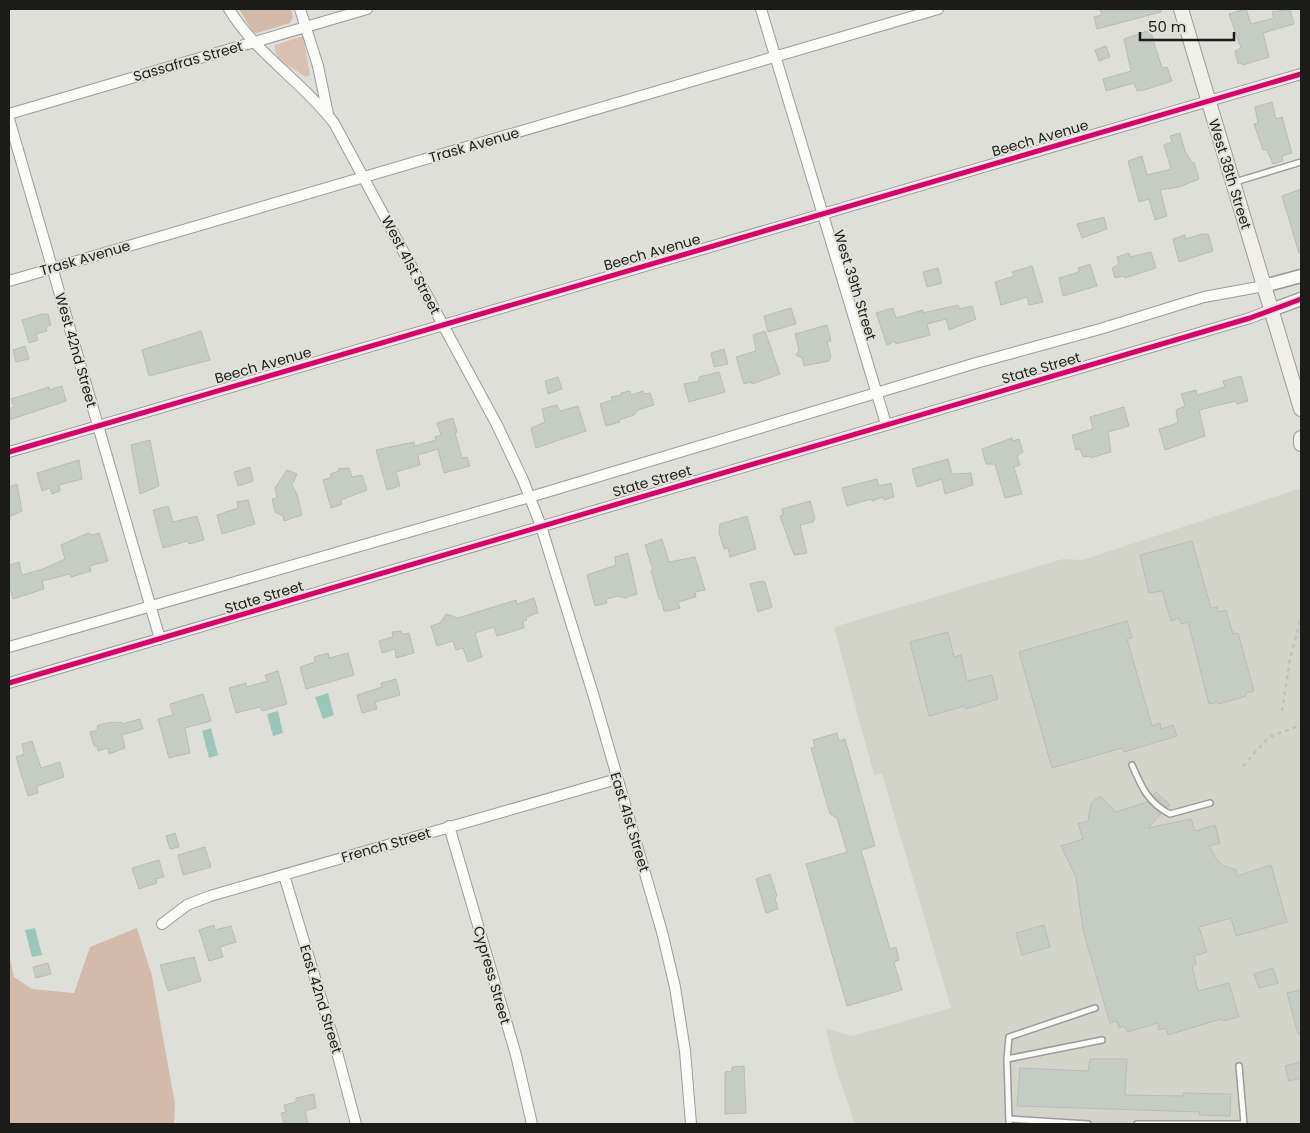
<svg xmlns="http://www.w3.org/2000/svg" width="1310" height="1133" font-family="Poppins,sans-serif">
<rect width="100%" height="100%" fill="#dfdfda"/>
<path fill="#d3d4c9" d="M1301 488V1124H855L834 1063 826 1029 853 1036 951 1008 882 774 874 775 834 627 1063 559 1083 560Z"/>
<path fill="#d9c0b1" d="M303 36 310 75 306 77C295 69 272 60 275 45Z"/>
<path fill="#d3baab" d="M239 9H291L293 17 290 23 257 33 253 32Z
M137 928 152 976 175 1104 174 1124H9V954L14 977 32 989 74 993 90 947Z"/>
<path fill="#9dc6ba" d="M328 693 334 715 323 719 315 697Z
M278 711 283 733 273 736 267 714Z
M211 728 218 755 209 758 202 731Z
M35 928 42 955 32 957 25 930Z"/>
<path fill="#c5ccc3" stroke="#babbb7" d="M1100 9H1161V12L1097 29 1094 17 1102 15Z
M1246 9 1251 24 1274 18 1272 12 1290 9 1294 24 1263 33 1269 57 1243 65 1242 63 1238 64 1235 51 1241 48 1229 14Z
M1150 30 1162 68 1167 67 1172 81 1144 90 1137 91 1134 83 1106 91 1103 79 1131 71 1124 39Z
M1106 46 1110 57 1099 61 1095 50Z
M1272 102 1276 119 1282 117 1292 153 1282 156 1283 161 1273 164 1267 150H1263L1254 124 1258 123 1255 107Z
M1180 133 1185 151 1192 163 1194 162 1199 179 1179 187 1160 190 1167 216 1155 220 1149 199 1139 202 1128 161 1142 156 1147 175 1171 169 1164 145 1172 142 1170 136Z
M1301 189V252L1299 253 1282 196Z
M1104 217 1107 229 1082 238 1077 224Z
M1202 234H1208L1213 251 1179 262 1173 239 1185 235V239Z
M1151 252 1156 268 1125 278 1124 276 1115 278 1112 268 1119 264 1117 257 1129 253 1130 257Z
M1090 264 1097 286 1063 296 1059 278 1079 272 1078 268Z
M1032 266 1043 302 1029 305 1027 297 1001 305 995 282 1014 276 1012 272Z
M938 268 942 283 927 287 923 272Z
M958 305 960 309 972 306 976 319 949 330 946 319 927 324 930 335 896 344 895 341 887 345 876 313 893 308 896 318 923 310V313Z
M791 308 796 324 768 332 764 316Z
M42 314H48L51 325 46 327 47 331 36 334 38 340 29 343 22 320Z
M827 325 831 341 827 342 831 356 829 361 804 366 802 358 796 355 799 350 795 334Z
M201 331 210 360 149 376 142 350Z
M765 331 780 374 752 384 751 382 744 384 736 357 756 351 753 335Z
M25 346 29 359 16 362 13 350Z
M724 349 728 364 714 367 711 353Z
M719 372 725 392 689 402 684 384 699 381V377Z
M1241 376 1248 401 1237 404 1236 401 1199 410 1205 436 1165 450 1159 429 1178 423 1176 410 1185 406 1181 394 1196 390 1197 395 1225 387 1223 381Z
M558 377 562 389 548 394 545 381Z
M62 386 66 401 9 420V409L14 407 11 399 49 387V390Z
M630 391 631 395 643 391V394L650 393 654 405 638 410 634 415 619 420 620 422 606 426 600 404 612 400 611 397 621 395V393Z
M557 405 560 411 578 406 586 431 536 448 531 428 545 422 542 409Z
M1124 407 1129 426 1108 432 1111 452 1090 458V456L1083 457 1080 449 1076 450 1072 435 1093 429 1090 417Z
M453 418 457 432 455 433 462 458 467 457 470 466 444 473 438 449 418 455 420 465 396 472 400 486 387 490 376 450 414 442 415 446 436 440 435 437 441 435 437 423Z
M1012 438 1013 441 1019 439 1023 452 1017 456 1020 465 1014 467 1022 494 1005 498 995 464H986L982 449Z
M150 440 159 486 140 494 131 445Z
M948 459 952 474 971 473 973 485 945 494 942 479 917 487 912 469Z
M79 460 82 479 59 485 60 491 52 494 50 488 42 491 37 473Z
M250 467 253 481 238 486 234 472Z
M349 468 352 477 362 475 367 490 341 500 342 504 331 508 323 480 332 477 330 474 339 471 338 469Z
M287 470 297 474 292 485 297 494 302 515 284 521 283 516 275 512 272 499 277 498 275 488Z
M877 479 879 486 891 483 894 497 884 500 883 497 872 501 871 499 847 506 842 488Z
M17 484 22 511 9 517V487Z
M248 500 255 524 222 534 217 515 238 508 237 502Z
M810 501 815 518 813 522 800 525 807 553 794 555 780 516 783 515 782 509Z
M168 506 173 522 197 516 204 540 189 544 188 541 163 548 153 510Z
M747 516 756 549 730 557 728 548 724 549 719 533 720 524Z
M88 533 92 535 99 533 108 561 90 566 91 571 71 577 70 574 42 581 44 589 13 599 9 584V565L19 562 22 575 43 569 65 559 61 545Z
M662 539 669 562 695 557 705 590 695 592 696 597 678 602 680 608 668 611H664L661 599H659L651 570H653L645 545Z
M1192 541 1211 608 1217 607 1218 612 1226 610 1233 634 1238 633 1254 691 1246 693V696L1219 704 1218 702 1209 704 1188 622 1181 624 1179 618 1171 621 1162 591 1149 593 1140 555Z
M628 553 637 594 625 598 618 596 606 599 607 603 595 606 587 575 616 565 615 557Z
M762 581 765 582 772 607 758 612 750 584Z
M534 598 538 613 526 617 527 620 523 621 524 628 497 636 494 627 475 633 482 657 468 662 463 648 456 650 453 641 437 646 431 626 440 623 446 614 458 618 516 600 517 604Z
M1127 621 1132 638 1127 639 1152 726 1160 723 1161 729 1173 725 1177 736 1124 752 1122 748 1052 768 1019 652Z
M401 631 402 634 409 633 414 653 396 658 395 649 382 653 379 641 393 637 392 632Z
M948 632 954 657 961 655 967 681 992 675 998 699 966 709 965 706 929 716 910 642Z
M328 653 329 658 348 653 354 675 306 689 300 667 315 662 314 657Z
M278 671 287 704 262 711 260 707 236 713 229 688 246 683 247 687 267 681 265 675Z
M396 679 400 695 375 702 377 709 362 713 357 695 382 687 381 683Z
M203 694 211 721 185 728 190 753 169 758 158 719 173 715 170 704Z
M140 719 143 729 122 735 125 748 109 754 108 748 98 751 97 746H94L90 732 98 730 97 726 106 723 121 722V724Z
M837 733 839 741 845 739 875 846 861 850 890 949 896 947 899 960 894 962 902 990 847 1006 806 864 847 852 837 818 830 814 811 748 815 747 813 740Z
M32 741 41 768 60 762 64 777 37 786 38 793 28 796 16 757 24 754 22 744Z
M1156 792 1170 805 1167 807 1153 795Z
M1100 796 1116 812 1147 802 1161 814 1148 828 1191 819 1195 831 1215 825 1220 843 1209 846 1218 861 1224 866 1236 870 1237 876 1271 865 1287 922 1236 936 1231 918 1199 927 1207 952 1194 956 1196 964 1192 966 1198 991 1229 983 1239 1017 1222 1021 1221 1019 1168 1035 1166 1028 1159 1030 1158 1023 1127 1032 1125 1026 1119 1028 1117 1021 1110 1023 1083 930 1076 877 1061 846 1083 839 1078 824 1088 821 1091 803Z
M175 833 179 847 170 849 166 836Z
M205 847 211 867 183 875 178 855Z
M159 860 164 877 156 879 157 883 139 889 132 868Z
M770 874 777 896 775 898 778 909 766 913 756 879Z
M214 925 215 930 231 926 236 942 220 947 223 957 209 961 199 930Z
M1044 925 1050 947 1022 955 1016 933Z
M194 957 201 981 168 991 160 965Z
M48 963 51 974 36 978 33 967Z
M1273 968 1278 983 1259 988 1254 974Z
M1301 990V1033L1298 1034 1287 993Z
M1090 1059H1127L1125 1095 1183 1096V1093L1231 1094 1230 1116 1199 1115 1200 1112 1017 1106 1020 1068 1088 1071Z
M1301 1062V1078L1289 1081 1285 1066Z
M744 1066 746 1113 725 1114V1072L732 1071V1067Z
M314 1094 316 1108 305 1111 308 1124H284L281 1113 286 1112 284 1105 296 1102V1098Z"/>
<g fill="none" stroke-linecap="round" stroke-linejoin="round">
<g stroke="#9b9b98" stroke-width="8">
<path id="service" d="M1235 182 1301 162
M1132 765C1141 786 1148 803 1170 814L1210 803
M1007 1059 1009 1037 1095 1008
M1009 1119 1088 1124
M1009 1124 1007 1059 1102 1040
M1137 1124H1244L1239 1066"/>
</g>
<g stroke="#9b9b98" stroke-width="12">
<path id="minor" d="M229 9C256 54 302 81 334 123L497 425 523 480 541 526 594 697 662 932 675 987 685 1051 691 1124
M300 9 318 66 328 114
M761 9 886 424
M9 114 367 9
M9 119 160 639
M9 281 938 9
M9 452 1301 74
M9 647 530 497 976 363 1100 329 1204 297 1264 286
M9 683 1250 318 1271 310
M449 826 516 1055 532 1124
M284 875 334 1041 356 1124
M162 924 187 905 210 896 617 779"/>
</g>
<g stroke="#9b9b98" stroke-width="15">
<path id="tertiary" d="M1264 286 1301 276
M1271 310 1301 299"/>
</g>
<g stroke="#9b9b98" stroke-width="16">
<path id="secondary" d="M1181 9 1301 409
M1301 438V444"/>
</g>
<path stroke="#c0c0be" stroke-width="2.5" stroke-dasharray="4 4" stroke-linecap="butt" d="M1282 711 1290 659 1301 618
M1243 766 1269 737 1301 725"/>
<use href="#service" stroke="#fafaf9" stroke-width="5"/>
<use href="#minor" stroke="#fafaf9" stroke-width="10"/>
<use href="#tertiary" stroke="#fafaf9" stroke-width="12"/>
<use href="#secondary" stroke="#f1efea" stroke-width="14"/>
<g stroke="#e0e1d8" stroke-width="8">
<path id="cycleway" d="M9 452 1301 74
M9 683 1250 318 1301 299"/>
</g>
<use href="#cycleway" stroke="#d6006c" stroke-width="5"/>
</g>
<g text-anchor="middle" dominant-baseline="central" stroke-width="4" stroke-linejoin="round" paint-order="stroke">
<g font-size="14" fill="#1b1c19" stroke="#e0e1d8">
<text transform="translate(188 61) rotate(-16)">Sassafras Street</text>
<text transform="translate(1040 138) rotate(-16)">Beech Avenue</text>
<text transform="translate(474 145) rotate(-16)">Trask Avenue</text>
<text transform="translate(1230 174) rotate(73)">West 38th Street</text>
<text transform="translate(652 252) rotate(-16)">Beech Avenue</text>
<text transform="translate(85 258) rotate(-16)">Trask Avenue</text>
<text transform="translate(411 265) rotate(62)">West 41st Street</text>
<text transform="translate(855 285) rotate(73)">West 39th Street</text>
<text transform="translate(76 350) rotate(74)">West 42nd Street</text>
<text transform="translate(263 365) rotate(-16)">Beech Avenue</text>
<text transform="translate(1041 368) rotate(-16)">State Street</text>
<text transform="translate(652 481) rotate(-16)">State Street</text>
<text transform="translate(264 597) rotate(-17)">State Street</text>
<text transform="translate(630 822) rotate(73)">East 41st Street</text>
<text transform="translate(386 845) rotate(-16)">French Street</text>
<text transform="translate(492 975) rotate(74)">Cypress Street</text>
<text transform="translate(321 999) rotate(73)">East 42nd Street</text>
</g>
</g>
<rect width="1310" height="1133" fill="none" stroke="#1b1c19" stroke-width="20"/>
<path d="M1140 32v8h94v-8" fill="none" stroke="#1b1c19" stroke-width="2.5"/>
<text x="1148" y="32" font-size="15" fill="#1b1c19" stroke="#e0e1d8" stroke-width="4" paint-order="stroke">50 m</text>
</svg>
